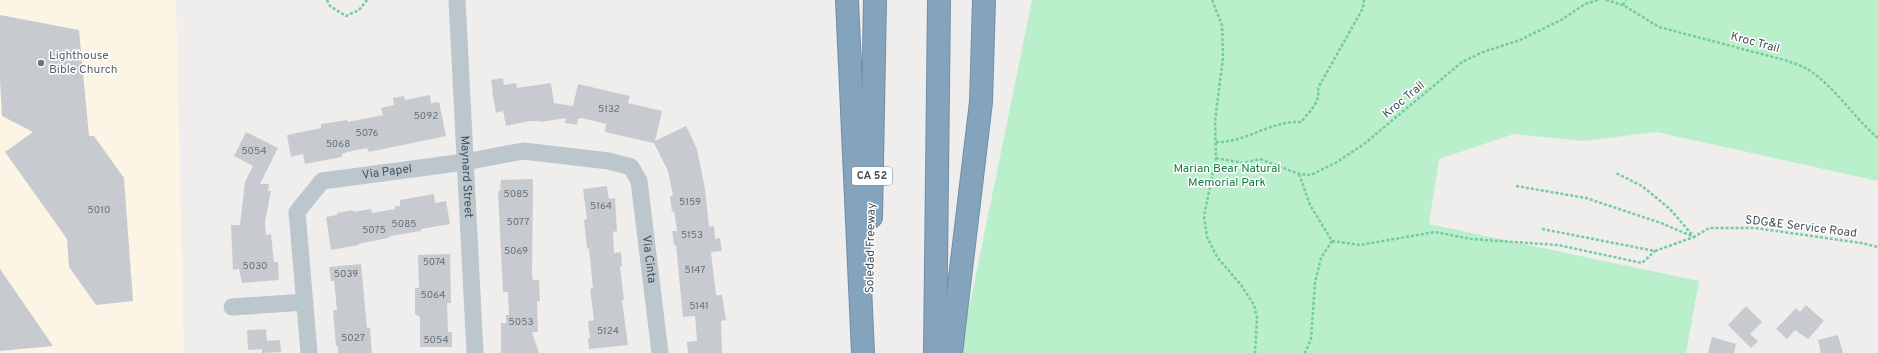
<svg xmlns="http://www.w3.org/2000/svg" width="1878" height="353" font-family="Overpass,sans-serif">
<rect width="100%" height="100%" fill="#f0eded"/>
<path fill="#fcf4e5" d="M0 0H176L184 353H0Z"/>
<path fill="#baefcb" d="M1032 0H1878V181L1656 132 1584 141 1514 134 1439 159 1429 224 1699 281 1686 353H960Z"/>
<path fill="#c7cbd0" d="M0 15 79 30 89 136H94L124 178 133 301 96 305 69 267 67 239 5 152 33 132 2 116 0 80Z
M503 78 504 85 516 83 517 88 551 83 554 103 573 106 578 84 630 96 628 103 662 111 655 141 686 126 697 149 705 189 709 227 714 226 715 239 720 238 722 251 711 252 716 295H722L726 320 721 321 722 353H688L687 342 697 341 695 316 683 317 676 245H674L672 231H677L674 211 672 212 670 196H673L668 171 654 143 605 132 606 124 582 118 578 119 577 125 565 123 566 118 540 122 539 121H529L506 126 503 111 496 113 492 91H493L491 80Z
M430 95 431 103 439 102 446 136 369 152 367 148 347 152 342 154V157L305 164 303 154 291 157 287 135 321 128V124L347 120 348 122 383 115 381 108 394 105 393 98 404 96 405 100Z
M246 132 278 148 260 184H269L268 191H271L265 222 266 235 271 234 274 262H278L279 280 242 283 239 269 233 270 231 225H240L245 182 253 166 234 156Z
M533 179 532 275 533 280H539L540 301H537L538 332H532L539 353H501V323H506V315H509L508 292H503L498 191H500L501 180Z
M607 186 609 199 615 198 617 231 613 232 614 253 621 252 622 266H620L624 300H622L628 345 589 349 588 338H590L588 321 594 320 590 289 593 288 589 248 587 249 584 220 587 219 583 189Z
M434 194 435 203 446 201 450 224 421 229V231L390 236 388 238 358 244 359 245 331 250 326 217 337 215V213L353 210V212L371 209 372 213 395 209V206H400V200Z
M450 254 451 303H447L448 332H452V347H420V317L415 314V288H419L418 255Z
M361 264 367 328H370L372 353H338V346H336L333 310H337L334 281H331L329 267Z
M0 269 53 346 0 351Z
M1806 305 1824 321 1808 339 1795 330 1787 339 1776 329 1796 308 1800 312Z
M1746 306 1762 322 1750 334 1758 341 1751 348 1728 325Z
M266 329 267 341 280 340 281 352 262 353V349L248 350 247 330Z
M1838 335 1843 353H1821L1818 340Z
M1712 337 1736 344 1734 353H1708Z"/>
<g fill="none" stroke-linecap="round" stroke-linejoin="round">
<g stroke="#6f8ea9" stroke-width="24">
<path id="highway" d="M847 0 863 353
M871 217 875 0
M935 353 939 0
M951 353 981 102 984 0"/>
</g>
<path stroke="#72cd9b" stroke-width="2.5" stroke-dasharray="3 2" stroke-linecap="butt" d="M327 0 330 6 346 16 359 10 367 0
M1212 0 1222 25 1223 58 1215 121 1216 158 1204 216 1207 237 1217 257 1241 285 1254 305 1257 318 1255 353
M1606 0 1623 5 1659 27 1788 61C1795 64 1803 66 1809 70 1836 88 1853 117 1878 138
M1623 5 1626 0
M1216 142C1246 143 1271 120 1301 122 1309 112 1321 102 1318 88L1363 8 1364 0
M1216 158 1243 163 1260 159 1299 174 1311 175 1337 162 1364 144 1462 62 1483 52 1520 40 1561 20 1585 4 1598 0
M1299 174 1310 205 1332 241 1321 258 1315 283 1311 339 1305 353
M1516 186 1586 198 1661 223 1694 237 1709 228H1755L1861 243 1878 247
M1542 229 1655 251 1694 237 1670 209 1642 186 1616 173
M1332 241 1360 245 1435 232 1471 239 1558 245 1642 263 1655 251"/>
<g stroke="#bbc6cd" stroke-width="17">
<path id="s1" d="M457 0 475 353"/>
<path d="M232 307 305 302"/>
<path id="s2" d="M309 353 297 212 322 181 465 162 523 151 609 161 631 167 639 181 660 353"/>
</g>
<use href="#highway" stroke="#84a3bd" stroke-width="22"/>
</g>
<circle fill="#6b7280" stroke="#fff" stroke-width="1.5" cx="41" cy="63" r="4"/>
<g text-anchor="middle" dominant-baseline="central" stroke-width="3" stroke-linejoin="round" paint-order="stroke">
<g font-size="10" fill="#667078">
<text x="609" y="109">5132</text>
<text x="426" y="116">5092</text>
<text x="367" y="133">5076</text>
<text x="338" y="144">5068</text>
<text x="254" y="151">5054</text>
<text x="516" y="194">5085</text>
<text x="690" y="202">5159</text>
<text x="601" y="206">5164</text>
<text x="99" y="210">5010</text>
<text x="518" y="222">5077</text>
<text x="404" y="224">5085</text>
<text x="374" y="230">5075</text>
<text x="692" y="235">5153</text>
<text x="516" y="251">5069</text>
<text x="434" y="262">5074</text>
<text x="255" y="266">5030</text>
<text x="695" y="270">5147</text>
<text x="346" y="274">5039</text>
<text x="433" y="295">5064</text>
<text x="699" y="306">5141</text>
<text x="521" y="322">5053</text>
<text x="608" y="331">5124</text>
<text x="353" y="338">5027</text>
<text x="436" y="340">5054</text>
</g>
<rect fill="#fff" stroke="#7d868c" stroke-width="1" x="852" y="167" width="40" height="18" rx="3"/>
<g font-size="11" font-weight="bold" fill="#45525b">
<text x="872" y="176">CA 52</text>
</g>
<g font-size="12" fill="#45525b" stroke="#fff">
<text transform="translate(1755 43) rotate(15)">Kroc Trail</text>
<text transform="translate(1404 100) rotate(-40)">Kroc Trail</text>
<text stroke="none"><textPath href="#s2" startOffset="247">Via Papel</textPath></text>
<text stroke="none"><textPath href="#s1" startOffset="177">Maynard Street</textPath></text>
<text transform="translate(1801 227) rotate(7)">SDG&amp;E Service Road</text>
<text transform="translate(871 248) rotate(-89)">Soledad Freeway</text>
<text stroke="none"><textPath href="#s2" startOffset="589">Via Cinta</textPath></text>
</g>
<g font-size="12" fill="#5b616d" stroke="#fff" text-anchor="start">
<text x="49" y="56">Lighthouse<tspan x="49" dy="14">Bible Church</tspan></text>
</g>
<g font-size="12" fill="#157d43" stroke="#fff">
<text x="1227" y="169">Marian Bear Natural<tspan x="1227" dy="14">Memorial Park</tspan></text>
</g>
</g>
</svg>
